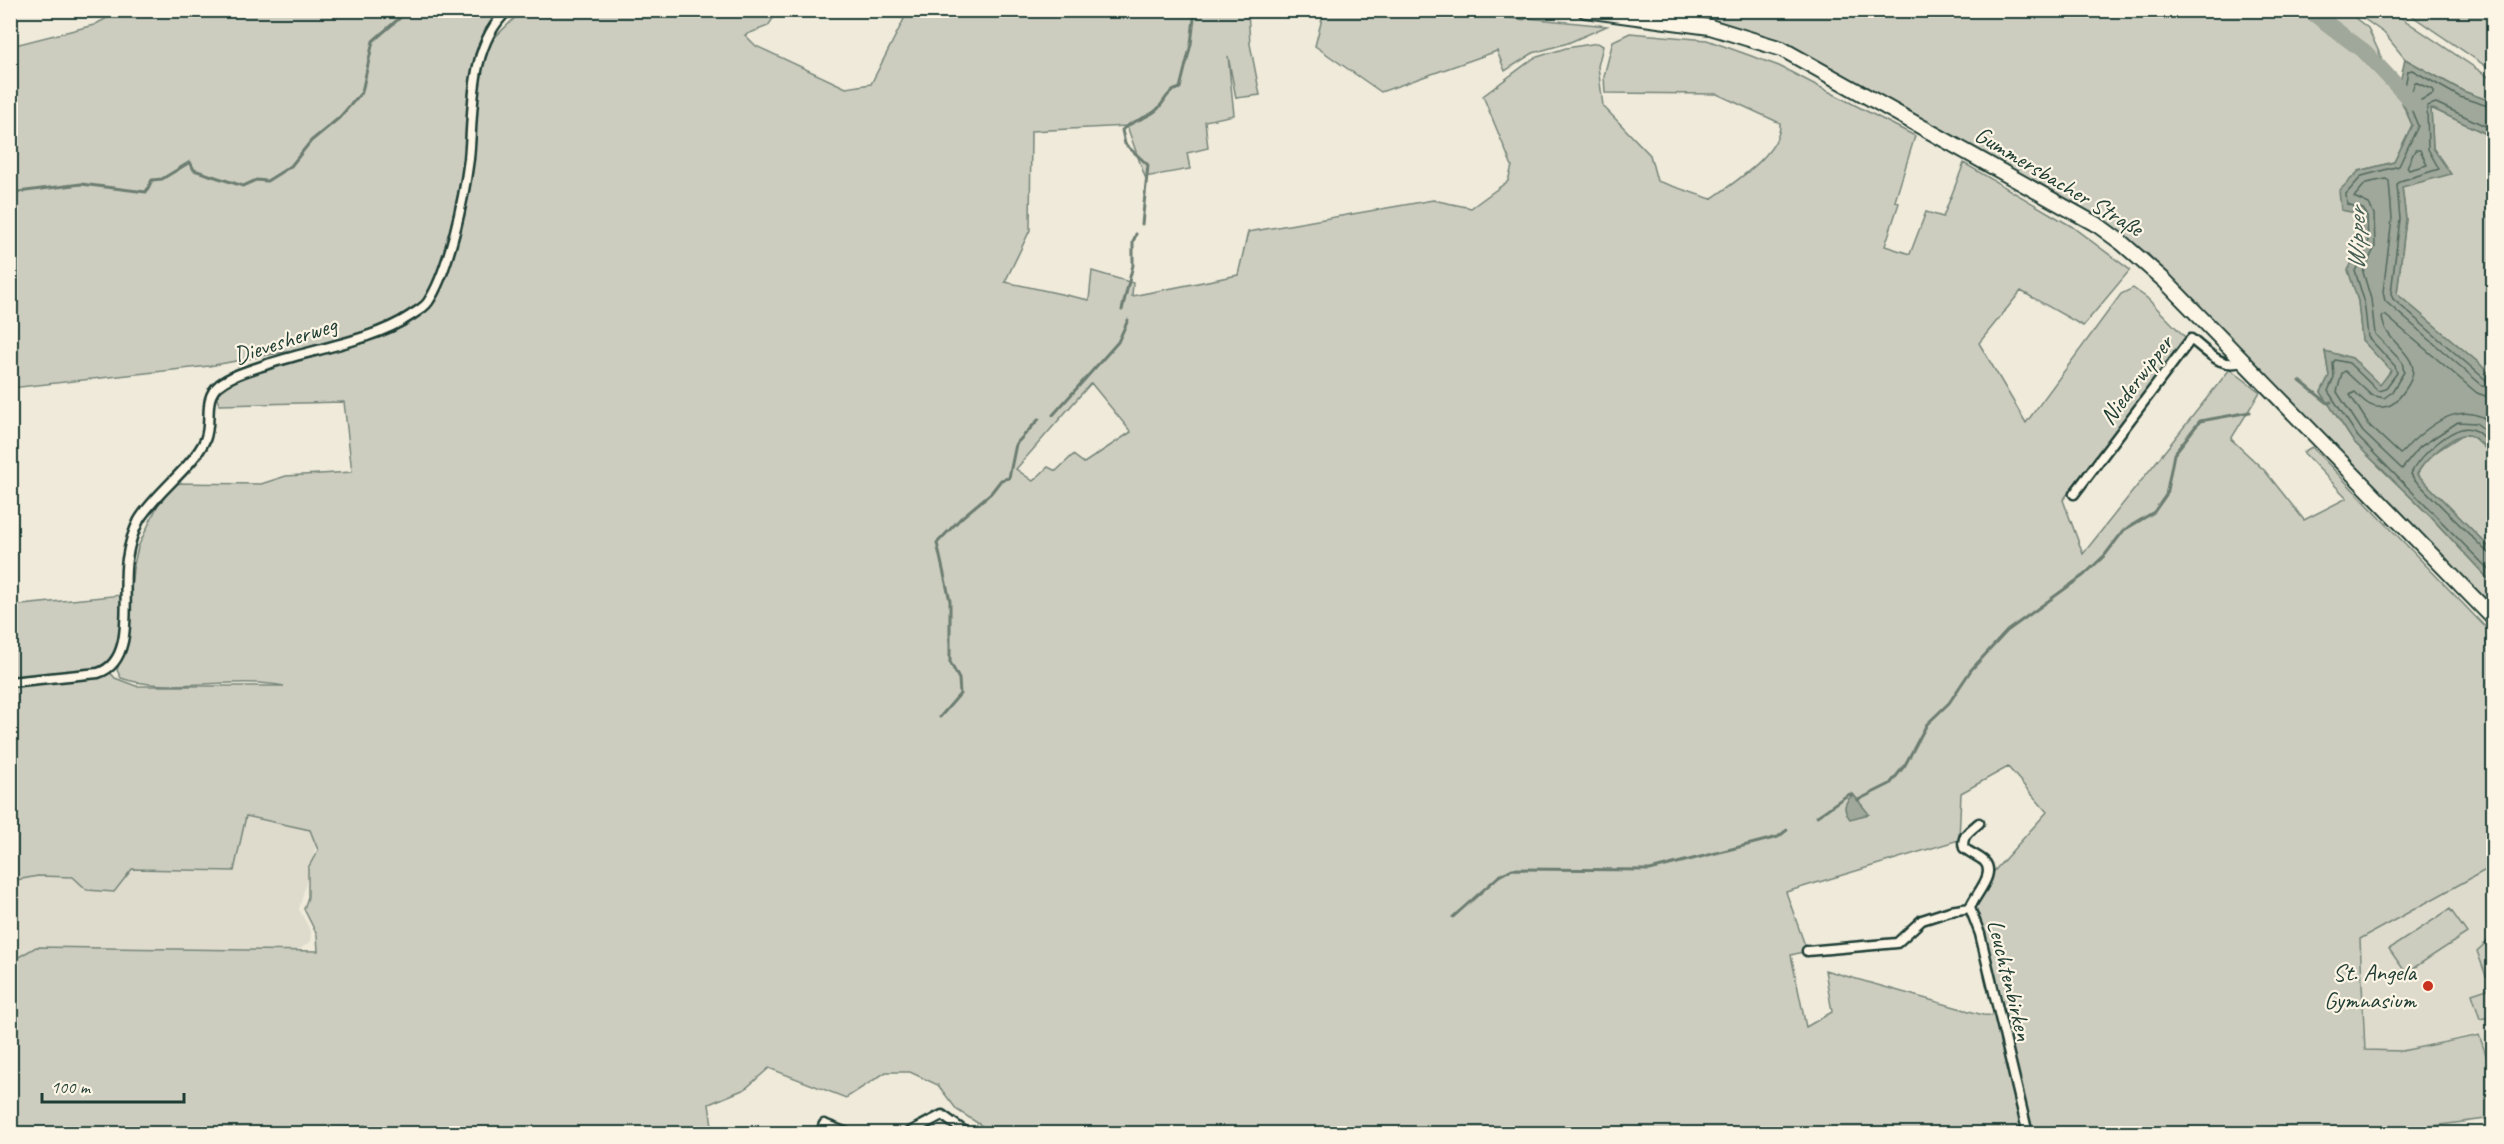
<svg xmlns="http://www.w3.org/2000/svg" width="2504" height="1144" font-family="Caveat,sans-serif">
<rect width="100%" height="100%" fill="#efeada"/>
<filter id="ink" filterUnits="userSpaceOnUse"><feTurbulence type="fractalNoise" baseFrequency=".0167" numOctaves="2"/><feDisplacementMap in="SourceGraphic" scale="12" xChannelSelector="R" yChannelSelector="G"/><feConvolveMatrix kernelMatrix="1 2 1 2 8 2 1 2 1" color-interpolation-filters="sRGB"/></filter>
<g filter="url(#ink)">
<path fill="#dedbcc" d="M246 816 310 830 316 846 299 909 311 932 310 942 297 951 36 947 17 959H11V881L38 876 73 877 87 890 132 869 234 871Z
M2493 866V1069L2479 1033 2402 1051 2366 1050 2360 938Z"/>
<path fill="#cccdbf" stroke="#76857a" stroke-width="1.5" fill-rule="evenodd" d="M120 11H504L486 28 475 54 465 162 441 270 423 300 389 324 301 349 209 366 11 388V46L94 25Z
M522 11H778L768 26 745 35 756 46 846 88 871 84 904 19 891 11H1248L1250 44 1260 95 1236 98 1228 56 1234 115 1205 121 1208 148 1187 153 1190 169 1145 177 1127 126 1031 131 1030 230 1005 282 1089 300 1092 271 1133 283 1132 296 1238 275 1248 232 1433 200 1471 208 1508 181 1512 166 1483 96 1534 58 1566 48 1598 43 1603 46 1598 66 1603 106 1650 155 1657 181 1711 199C1733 183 1782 153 1780 123L1717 94 1605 93 1604 76 1613 41 1630 33 1707 40 1779 66 1915 136 1895 201 1899 203 1885 246 1910 254 1926 212 1943 217 1964 163 2071 226 2130 270 2083 326 2021 291 1979 343 2026 423 2121 294 2133 288 2147 298 2186 338 2063 500 2083 554 2230 369 2260 392 2231 439 2265 471 2304 520 2347 498 2303 452 2312 447 2493 635V866L2360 939 2365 1050 2402 1051 2479 1035 2493 1074V1118L2380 1133H2031L1984 934 1975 909 1988 878 2047 812 2008 767 1961 793 1959 840 1786 892 1807 951 1791 955 1806 1027 1832 1012 1825 970 1983 1015 1999 1016 2028 1133H993L957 1110 938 1085 910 1072H886L846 1098 769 1068 745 1089 709 1104 713 1133H62L73 1125 59 1133H11V959L17 958 36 947 318 951 317 935 304 909 308 897V868L318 850 310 830 246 816 234 871 132 869 114 892 87 890 73 877 38 876 11 881V684L108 670 115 678 136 686H284C236 676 164 694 121 678L117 670 126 642 133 569 138 547 162 496 171 483 261 484 286 476 352 472 344 402 219 405 216 395 241 377 392 331 429 306 448 274 470 165 482 61 492 40ZM1091 383 1131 432 1084 463 1073 455 1056 471 1048 467 1033 481 1016 469Z
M1324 11H1455L1607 26 1568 43 1533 53 1505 71 1497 51 1381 92 1315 46Z
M1629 11H2346L2368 28 2412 125 2394 162 2359 171 2362 244 2349 270 2358 301 2362 340 2391 370 2380 386 2352 358 2325 352 2329 376 2321 392 2353 441 2428 514 2493 584V608L2148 254 2096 217 1787 45 1721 22Z
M2353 11H2391L2493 80V102L2463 91 2405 59 2384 33Z
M2405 11H2493V71Z
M2431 108 2493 137V378L2479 363 2397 294 2406 219 2402 187 2433 148Z
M2462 435H2471L2493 456V551L2417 474 2428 457Z
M122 595C122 623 127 655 98 669L11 678V606Z
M2450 909 2467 933 2406 973 2389 949Z
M2493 936V974L2486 976 2477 951Z
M2493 987V1016L2480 1019 2472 994Z"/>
<path fill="#9fa89a" stroke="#6c7d71" stroke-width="1.5" d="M2405 59 2463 91 2493 102V137L2431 108 2433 148 2451 174 2402 187 2406 219 2397 294 2479 363 2493 378V456C2487 450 2477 437 2468 435 2454 432 2423 462 2417 474L2493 551V584L2428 514 2353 441 2321 392 2329 376 2325 351 2352 358 2380 385 2391 371 2362 340 2358 301 2348 270 2362 244 2361 214 2341 210 2339 191 2359 171 2394 162 2412 125 2398 92Z
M1853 794 1869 814 1850 819C1842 809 1844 803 1853 794Z"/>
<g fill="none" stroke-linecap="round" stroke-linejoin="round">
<path stroke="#52685d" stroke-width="1.5" d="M2415 82 2433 90V94L2417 102 2412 91Z
M2494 108 2460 97 2412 70 2408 71 2404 92 2418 126 2399 166 2362 176 2346 194 2347 204 2363 209 2367 215 2368 246 2355 271 2364 300 2368 337 2395 366 2397 373 2385 389 2378 391 2349 363 2335 360 2333 363 2334 377 2328 391 2358 437 2494 575
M2494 130 2436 103 2427 106 2428 149 2439 169 2400 181 2397 185 2400 219 2391 293 2393 299 2487 381 2494 382
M2415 150H2420L2427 165 2409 170 2407 167Z
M2494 390 2483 386 2385 301 2383 292 2392 219 2389 181 2386 179 2366 183 2354 197 2369 204 2374 214 2375 247 2363 272 2371 299 2375 334 2402 362 2404 372 2391 393 2384 398 2371 395 2345 371 2342 373 2337 392 2363 432 2402 469 2420 447 2458 422 2476 423 2494 437
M2494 399 2477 393 2385 315 2382 317C2385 348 2431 355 2405 390 2399 398 2394 406 2383 407 2370 409 2363 400 2355 392L2350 395 2370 426 2400 454C2405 451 2408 445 2413 441 2437 419 2466 400 2494 425
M2494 448C2488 442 2480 432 2472 429 2454 423 2417 458 2411 474L2414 479 2487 552 2494 555"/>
<path stroke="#6c7d71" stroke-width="3" d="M1453 10 1524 19 1530 16
M10 193 81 184 146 192 152 180 162 179 190 162 194 170 243 186 256 180 267 181 291 166 311 141 339 118 362 92 373 41 409 10
M1142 224 1148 165 1125 144 1122 130C1131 121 1144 119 1154 112 1165 105 1164 92 1180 88L1191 44 1195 10
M1122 310 1133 265V242L1136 234
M2300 381 2328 403 2331 402
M1053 415 1118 342 1128 320
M940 717 960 694 959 679 950 662V601L937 543 961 518 991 493 1001 480 1009 478 1016 444 1039 419
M1858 800 1890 784 1905 765 1927 724 1949 703 1971 670 2007 631 2084 575 2105 555 2124 530 2154 512 2166 495 2174 454 2200 421 2250 412
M1817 816C1829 809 1838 800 1850 794L1853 796
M1453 917 1499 876 1512 869 1650 870 1778 837 1787 830
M290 1134 365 1126 376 1134"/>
<path stroke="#9fa89a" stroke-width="16" d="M2309 10 2365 52 2413 103"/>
<g stroke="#1f3d34" stroke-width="13">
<path id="street" d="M2074 494 2191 339C2208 352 2221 370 2244 361
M10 682 98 673C138 661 121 592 127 559 129 546 133 532 139 520 156 492 193 467 205 440 213 421 202 399 219 385 232 375 250 370 265 365 309 350 373 341 410 316 416 312 424 308 428 302 449 271 464 198 469 159 474 109 468 47 508 10
M1979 823C1971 830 1960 836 1964 848 1970 853 1978 856 1984 861 1997 874 1975 894 1970 908L1980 934 2028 1134
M1807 951 1897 943 1922 920 1950 911 1970 908
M820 1134 824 1124 850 1134
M906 1134 942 1115 968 1134"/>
</g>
<g stroke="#1f3d34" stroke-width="18">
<path id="primary" d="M1585 10 1710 27 1782 49 2099 226 2122 243 2165 281 2494 619"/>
</g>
<use href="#street" stroke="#fcf5e5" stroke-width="8"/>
<use href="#primary" stroke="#fcf5e5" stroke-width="14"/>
</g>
</g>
<circle fill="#c8321e" stroke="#fcf5e5" stroke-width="2" cx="2428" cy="986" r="6"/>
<g text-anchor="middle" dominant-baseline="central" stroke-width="4.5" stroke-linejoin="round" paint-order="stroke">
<g font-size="24" fill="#1f3d34" stroke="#fcf5e5">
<text transform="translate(2059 181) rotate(31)">Gummersbacher Straße</text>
<text transform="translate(285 340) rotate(-18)">Dievesherweg</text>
<text transform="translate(2136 380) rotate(-53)">Niederwipper</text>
<text transform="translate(2010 980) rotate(76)">Leuchtenbirken</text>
</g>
<g font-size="24" fill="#1f3d34" stroke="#fcf5e5" text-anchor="end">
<text x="2416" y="972">St. Angela<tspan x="2416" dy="28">Gymnasium</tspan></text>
</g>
<g font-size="26" font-style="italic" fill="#455d53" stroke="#fcf5e5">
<text transform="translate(2356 239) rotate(-89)">Wipper</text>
</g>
</g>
<rect width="2504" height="1144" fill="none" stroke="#fcf5e5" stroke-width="36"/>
<rect x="18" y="18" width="2468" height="1108" fill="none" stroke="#1f3d34" stroke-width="2" filter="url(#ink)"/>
<path d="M42 1093v9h142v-9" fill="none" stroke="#1f3d34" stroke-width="3"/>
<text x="51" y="1093" font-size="18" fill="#1f3d34" stroke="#fcf5e5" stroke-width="4.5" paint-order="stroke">100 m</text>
</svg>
